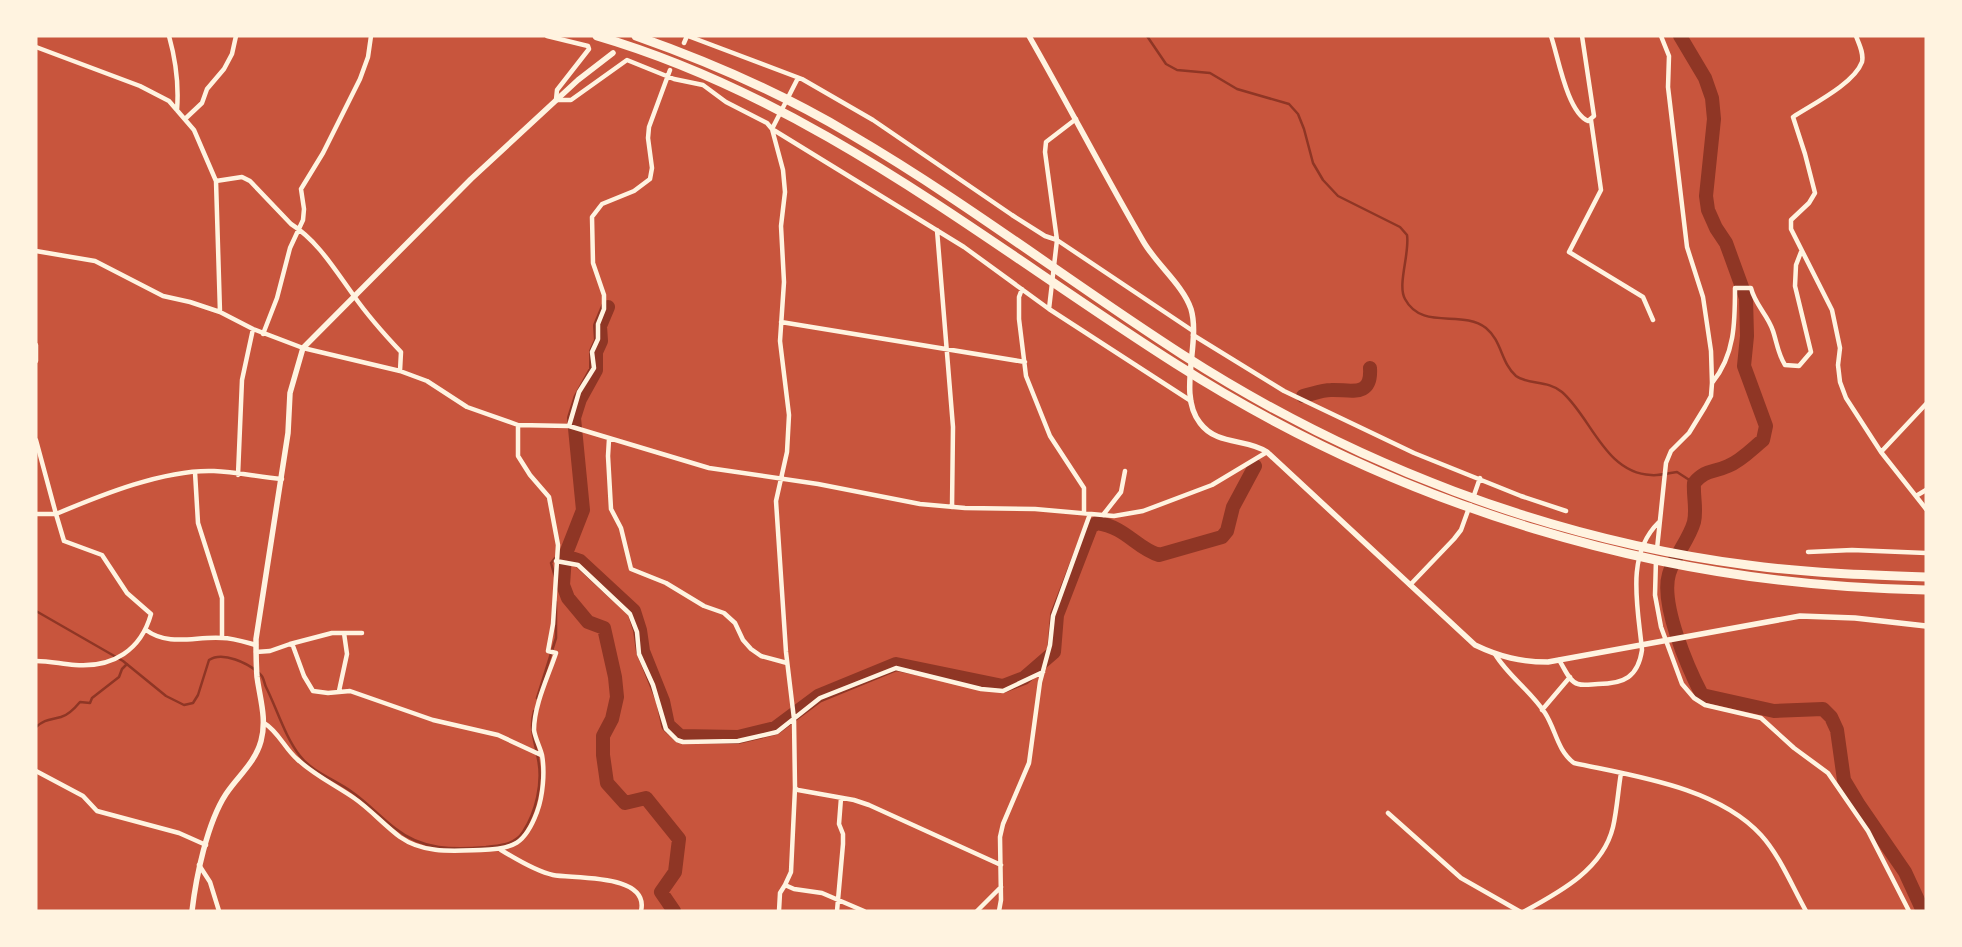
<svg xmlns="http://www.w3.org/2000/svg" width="1962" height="947" font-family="'Noto Sans',sans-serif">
<rect width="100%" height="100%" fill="#c8553d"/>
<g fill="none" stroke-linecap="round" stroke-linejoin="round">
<path stroke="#8f3625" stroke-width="2.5" d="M1147 36 1166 64 1177 70 1210 73 1237 89 1289 104 1298 114 1304 129 1313 163 1323 180 1338 196 1400 227 1407 235C1410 253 1397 285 1405 299 1422 331 1462 309 1486 328 1502 341 1501 363 1516 376 1528 385 1548 380 1562 392 1591 417 1605 473 1651 475 1659 476 1669 473 1677 472L1694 483
M555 577 551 563 555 558 565 556
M36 611 123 661 166 696 184 705 193 703 198 695 209 660C223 651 248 663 260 674 264 677 264 683 266 687 277 709 285 737 300 756 312 772 336 780 352 792 368 803 381 818 396 829 422 850 454 850 486 847 500 845 515 845 523 832 536 812 543 783 538 759 535 741 529 729 534 711
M537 698 556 638V602
M36 727C45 719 50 720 61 717 69 715 75 708 80 702L90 703 92 698 119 677 122 669 127 664"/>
<path stroke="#8f3625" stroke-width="14" d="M1680 36 1705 78 1712 98 1714 119 1706 196 1708 210 1716 228 1726 243 1746 298 1747 336 1744 366 1766 426 1763 440C1753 448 1741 461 1728 466 1713 473 1706 469 1694 483 1693 496 1697 509 1694 522 1689 540 1674 556 1669 574 1660 604 1688 668 1702 695L1774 711 1823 709 1831 717 1837 730 1844 780 1859 805 1905 872 1923 911
M608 307 600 326 601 341 596 352V370L580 399 574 418 583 510 565 556 563 585 568 598 588 622 604 628 615 677 617 697 612 719 603 736V755L607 783 625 803 646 798 679 839 675 872 661 892 674 911
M1303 396C1312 394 1322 390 1331 390 1349 389 1372 399 1370 368
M565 556 580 561 634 611 640 630 643 651 663 701 668 725 680 736 738 737 775 728 818 696 896 664 1003 686 1024 678 1054 652 1057 615 1091 527 1097 523C1126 527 1136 548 1159 555L1222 537 1227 531 1233 507 1255 466"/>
<path stroke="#fff3e0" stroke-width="4.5" d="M169 36C176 61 179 85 177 110
M547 36 588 46 589 49 557 90 556 100H571L627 60 674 79 703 85 726 102 767 123 772 129 964 247 1049 309 1191 401
M688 36 802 79 873 120 1012 215 1045 236 1057 240 1193 331
M1551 36C1558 56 1567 112 1588 121L1594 116 1582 36
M1856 36C1859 44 1864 53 1862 62 1854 84 1811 105 1793 117L1805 154 1815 193 1809 203 1791 220V229L1832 310 1840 348 1838 365 1840 382 1846 398 1881 452 1926 509
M684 43 687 36
M36 47 140 86 169 101 194 130 216 181 220 312 253 329 303 348 400 371 427 381 467 407 518 425 569 426 709 468 818 484 920 504 965 508 1035 509 1114 516 1143 511 1212 485 1267 452
M798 78 772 129 783 170 785 192 781 226 784 282 780 341 789 415 787 452 776 501 786 652 794 719 795 788 798 790 854 800 869 805 1001 865
M185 119 202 103 207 89 224 69 232 54 236 36
M1591 120 1601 190 1569 252 1643 297 1653 320
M216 181 242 177 250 181 291 224C318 241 335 270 354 296 368 316 384 334 401 352L400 371
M937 230 953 427 952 507
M36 251 95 261 163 296 190 302 220 312
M1022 289 1019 297V319L1026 376 1050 436 1084 488V513
M1049 309 1057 240 1045 152 1046 142 1076 119
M781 322 1025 362
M263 334 277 298 290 248 303 220 304 209 301 189 323 153 360 79 368 57 371 36
M1193 335 1284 391 1414 453 1521 496 1566 511
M36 345V361
M1712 383C1735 355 1735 322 1735 288H1751C1755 305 1768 315 1773 331 1777 343 1778 354 1785 365L1799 366 1811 352 1795 286 1796 265 1801 252
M569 426 579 392 594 368 592 352 598 339V324L604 309V295L593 263 592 217 602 204 634 191 650 179 652 168 648 138 649 127 670 70
M609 439 608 456 611 509 621 528 631 569 666 583 704 606 724 613 735 623 743 640 751 649 761 656 787 663
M36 440 56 514C101 495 165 469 214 471 236 472 259 477 282 479
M1881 452 1926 404
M195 472 198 523 222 598V638
M238 475 242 380 253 329
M1916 496 1926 490
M1473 498 1480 478
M36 514H56L64 541 102 555 127 593 151 614C141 650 113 668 75 665 61 664 50 661 36 661
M1103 515 1121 492 1125 471
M1657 549 1666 463 1671 451 1689 433 1705 407 1711 396 1712 383 1711 351 1703 297 1687 247 1668 87 1669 56 1661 36
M1808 552 1852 550 1926 553
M1656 559 1655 595 1661 627 1682 684 1694 698 1705 705 1761 718 1794 748 1828 773 1868 831 1909 911
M556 561 578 565 630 614 637 632 639 654 653 685 666 729 677 740 683 742 738 741 777 732 820 698 896 668 981 689 1003 691 1043 672
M1410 585 1454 539 1461 530 1470 505
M146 630C169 647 196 636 222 638 233 638 245 642 256 645
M290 644 332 633H362
M256 652 270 651 290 644 293 646 304 676 313 691 328 693 350 691 433 720 498 735 541 755
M1495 654C1508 676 1531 691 1545 713 1556 730 1557 750 1574 763 1634 776 1717 787 1761 835 1780 856 1792 886 1806 911
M1559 660C1564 667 1569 682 1578 684 1584 686 1592 684 1598 684 1624 684 1638 677 1642 650 1638 607 1625 555 1659 522
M339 691 347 654 344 633
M1542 710 1570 677
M264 723C278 731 285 749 297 759 314 775 335 785 354 798 370 809 384 825 400 837 424 854 453 851 481 850 514 849 525 844 537 812 543 796 545 772 542 755 540 747 535 738 534 730 534 705 548 677 556 653L548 651 553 624 558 545 549 497 530 475 518 456V425
M36 771 83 796 97 811 179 833 206 845
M1388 813 1461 878 1519 911
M501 850C514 858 538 872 553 875 573 879 650 873 641 911
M199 865 210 882 219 911
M785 885 791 872 795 788
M779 911 780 893 785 885 794 889 822 893 864 911
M837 911 843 844V834L839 824 841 798
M977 911 1001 887
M999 911 1001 900 1000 837 1003 824 1029 763 1040 682 1050 645 1053 616 1090 514
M1525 911C1560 892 1603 869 1613 827 1617 810 1618 791 1621 773"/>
<path stroke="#fff3e0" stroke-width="5.5" d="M1029 36C1068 104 1104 174 1143 241 1156 264 1183 285 1191 309 1201 343 1177 394 1200 423 1217 446 1246 438 1267 452L1475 645C1500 657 1521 662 1548 662L1800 616 1855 618 1926 626
M192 911C196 877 207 823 226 794 238 776 255 763 261 741 267 719 260 699 257 677 256 664 256 652 256 639L288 433 290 393 303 348 471 179 578 80 613 53"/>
<path stroke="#fff3e0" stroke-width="9" d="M597 36C816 100 987 244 1176 364 1401 507 1659 586 1926 590
M636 36C710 62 783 94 850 134 965 201 1071 283 1183 355 1353 464 1547 539 1748 565 1807 573 1866 575 1926 577"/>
</g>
<rect width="1962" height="947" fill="none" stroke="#fff3e0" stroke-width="75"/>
</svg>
